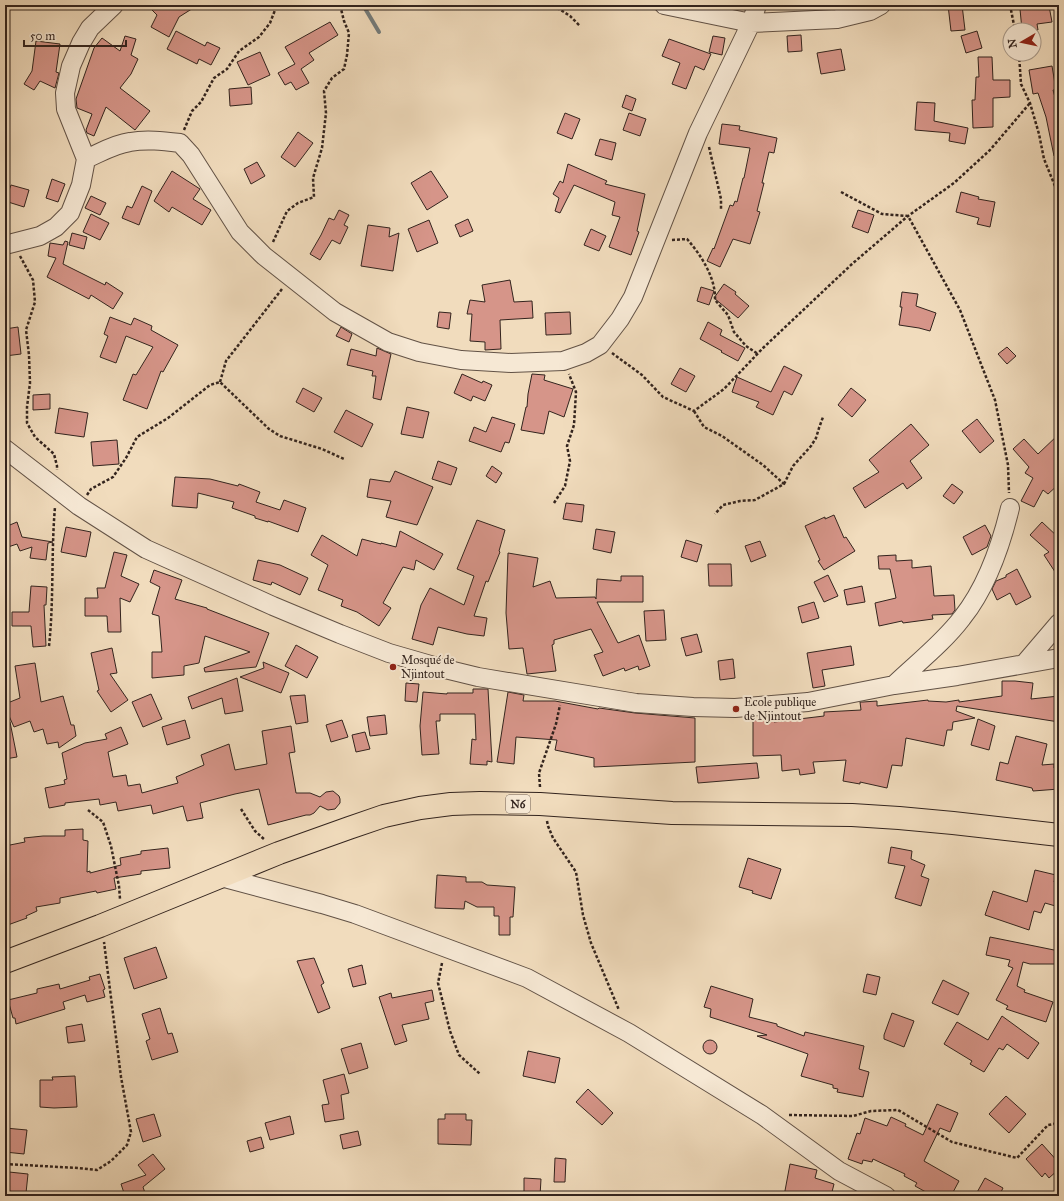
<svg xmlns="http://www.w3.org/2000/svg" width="1064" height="1201" font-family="'IM FELL Great Primer',serif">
<rect width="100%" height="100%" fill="#f1dcbd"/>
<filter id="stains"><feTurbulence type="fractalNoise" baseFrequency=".005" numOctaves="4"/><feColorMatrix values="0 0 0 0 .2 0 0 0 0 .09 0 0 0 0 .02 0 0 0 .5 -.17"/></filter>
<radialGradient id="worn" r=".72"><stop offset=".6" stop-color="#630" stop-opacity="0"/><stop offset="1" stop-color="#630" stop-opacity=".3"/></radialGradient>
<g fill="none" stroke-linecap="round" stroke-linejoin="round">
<path stroke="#747d7d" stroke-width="4" d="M363 5 379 32"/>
</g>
<path fill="#d69589" stroke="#33241e" d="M147 5H198L179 17 169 37 151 27 157 15Z
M948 5H962L965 30 951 31Z
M1049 6 1052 22 1037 24 1038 30H1022L1020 9Z
M330 22 338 35 309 53 314 60 301 69 309 83 296 90 291 82 285 85 278 73 295 64 285 47Z
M176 31 205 46 207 42 220 48 211 65 199 59 197 64 167 49Z
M977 31 982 48 966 53 961 36Z
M801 35 802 51 788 52 787 36Z
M125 36 136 39 131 55 138 59 131 74 120 88 150 111 135 130 106 107 94 136 87 133 86 130 92 114 77 108 76 99 94 48 102 38 120 51Z
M713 36 725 38 722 55 709 52Z
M669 39 711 54 704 70 695 66 686 89 672 84 680 63 662 56Z
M36 41 60 44 56 72 59 73 55 88 40 81 34 90 24 84 32 71Z
M841 49 845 70 821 74 817 53Z
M260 52 270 75 248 85 237 62Z
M978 57H992L993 80H1010V97L993 98V127L973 128 972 100H975L976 77H979Z
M1052 66 1056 90H1053L1059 112V155L1054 156 1046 117 1038 93 1033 94 1029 70Z
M251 87 252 104 230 106 229 89Z
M626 95 636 99 632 111 622 107Z
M917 102 935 103 934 121 968 128 965 144 949 141 950 133 915 130Z
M565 113 580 119 572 139 557 133Z
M629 113 646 119 640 136 623 130Z
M722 124 740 126 739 130 777 138 774 153 769 152 762 183H764L757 211 760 212 750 244 733 239 720 267 707 261 713 248 714 249 730 205 733 206 735 201 737 202 743 178H744L750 148 719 144Z
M298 132 313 143 295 167 281 157Z
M600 139 616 143 612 160 595 155Z
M257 162 265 176 251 184 244 169Z
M568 164 607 181 605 184 645 194 637 231 639 232 631 255 609 247 620 217 612 215 615 202 574 185 560 213 555 211 559 198 553 194 560 181 563 183Z
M172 171 200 189 193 199 211 210 202 225 172 207 169 212 154 201Z
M431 171 448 197 427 210 411 183Z
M52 179 65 184 58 202 46 198Z
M11 185 29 190 24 207 5 201Z
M142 186 152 191 139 225 122 218 127 206 132 208Z
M961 192 979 197 978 199 995 202 990 227 977 224 979 218 956 212Z
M91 196 106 203 100 215 85 208Z
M339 210 349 215 344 225 348 227 340 244 332 240 320 260 310 254 321 235 329 218 334 220Z
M858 210 874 215 868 233 852 227Z
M91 214 109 223 100 240 83 232Z
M468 219 473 231 460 237 455 225Z
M429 220 438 243 417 252 408 229Z
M368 225 390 228 389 237 399 233 393 271 361 266Z
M591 229 606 236 599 251 584 245Z
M72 233 87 237 84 249 69 245Z
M65 241 68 242 63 264 105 285 106 282 123 293 113 309 91 295 89 299 47 277 56 258 48 256 50 243 63 245Z
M510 280 514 302 532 301 533 318 500 320 501 349 485 350V342L470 341 472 314H467L470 300 485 302 482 285Z
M724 284 736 292 735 294 749 306 738 318 714 298Z
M701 287 714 291 709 305 697 301Z
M902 292 918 294 916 306 936 313 930 331 919 328 899 325 902 307H900Z
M439 312 451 313 449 329 437 327Z
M570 312 571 334 546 335 545 313Z
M110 317 131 325 134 318 152 326 151 330 178 345 163 372 161 371 147 409 123 400 133 374 136 375 153 347 126 336 116 363 100 357 108 336 104 334Z
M708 322 722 330 720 335 745 348 738 361 721 352 722 351 700 339Z
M18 327 21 354 5 356V329Z
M341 327 352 334 349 342 336 336Z
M1007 347 1016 356 1007 364 998 354Z
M377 348 391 354 381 400 373 398 376 376H372L373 371 347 365 351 349 376 356Z
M784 366 802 375 792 395 784 391 773 415 756 407 759 402 732 392 737 377 771 392Z
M680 368 695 376 686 392 671 384Z
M462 374 482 383 483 381 492 385 485 401 473 396 471 401 454 393Z
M532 374 545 375 544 380 573 389 564 417 549 411 544 434 521 430 526 407H527L528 394Z
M303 388 322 398 314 412 296 402Z
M851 388 866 400 852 417 838 405Z
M50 394V409L33 410V395Z
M407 407 429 412 423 438 401 434Z
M59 408 88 413 84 437 55 433Z
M346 410 373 424 362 447 334 432Z
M492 417 515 424 509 443 505 442 501 452 469 441 474 427 486 432Z
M977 419 994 441 980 453 962 431Z
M911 424 929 445 910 461 922 478 907 489 903 483 865 508 853 488 879 472 869 460Z
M1059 434V484L1048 494 1043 490 1034 507 1021 501 1033 478 1025 473 1029 467 1013 449 1024 439 1038 454Z
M117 440 119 464 93 466 91 442Z
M438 461 457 468 451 485 432 479Z
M492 466 502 473 496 483 486 476Z
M395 471 433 487 417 525 386 517 391 501 367 497 370 479 390 482Z
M175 477 210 479 238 486 239 484 260 492 256 502 280 510 284 500 306 508 298 532 268 521V522L255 518V516L232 508 234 502 198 493 197 508 172 506Z
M952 484 963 492 954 504 943 496Z
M566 503 584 505 582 522 563 519Z
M834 515 844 538 846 537 855 551 824 570 818 561 820 560 805 526 825 517V519Z
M477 520 505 530 499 551 500 552 488 582 486 581 474 616 487 618 484 636 467 634 438 627 433 645 412 639 421 605 430 588 464 605 474 576 457 569Z
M17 522 22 537 53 542 48 543 46 560 30 558 32 547 20 551 17 544 5 548V527Z
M1042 522 1059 538V578L1044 555 1049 552 1030 535Z
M985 525 991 536 987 547 972 555 963 537Z
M66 527 91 532 86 557 61 552Z
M596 529 615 532 611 553 593 549Z
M400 531 443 554 434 570 416 560 414 570 403 567 383 603 391 608 379 626 357 612 341 606 343 600 318 590 328 565 311 555 322 535 357 556 362 539 381 544V543L396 547Z
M686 540 702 545 697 562 681 557Z
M760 541 766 556 751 562 745 546Z
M114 552 127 555 121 576 139 584 130 602 120 598 121 632H108L107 616H85V598H98L97 588H105Z
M508 553 538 558 533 587 550 581 556 598 595 597 596 599 597 579 621 581V576H643V602H597L618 643 639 635 650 666 639 670 638 666 625 671 624 668 603 676 594 655 603 652 591 629 554 640V644L552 645 556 671 527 674 523 648 509 649 506 613Z
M896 555V561L912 560V568L931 566 934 596 954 595 955 610 952 614 932 615 933 619 903 623 902 621 879 626 875 603 896 598 890 569H879L878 556Z
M258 560 280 565 308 578 300 595 272 582 271 585 253 580Z
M708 564H731L732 586H709Z
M1017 569 1031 597 1016 605 1010 593 997 600 992 589 996 581 1006 577V575Z
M154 570 182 580 175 599 207 608V609L269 633 256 667 205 672 204 668 250 652 205 636 199 663 184 666V675L152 678V652H162L159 616 152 614 160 587 150 582Z
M828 575 838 596 824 602 814 582Z
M31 586 47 587 46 605H44L46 646 33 647 31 626H12V612H29Z
M862 586 865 602 847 605 844 590Z
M814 602 819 618 802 623 798 607Z
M664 610 666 640 646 641 644 611Z
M697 634 702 652 686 656 681 638Z
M296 645 318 657 307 678 285 666Z
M851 646 854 665 822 670 825 686 813 688 807 653Z
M112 648 117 673 110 674 128 700 111 712 97 691 99 690 91 653Z
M733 659 735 678 720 680 718 661Z
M263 662 289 673 281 693 240 677 264 668Z
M35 663 41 702 63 696 71 725H74L76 736 59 748 58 742 47 744 43 729 34 732 30 721 14 727 5 707V704L20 698 15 666Z
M237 678 243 711 225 714 222 698 192 709 188 697Z
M1002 681H1015L1033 683 1031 699 1059 696V722L957 706 956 711 975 718 953 722 952 730H947L944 746 906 738 902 766 892 765 887 788 860 782V784L843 781 846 760 813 762 815 773 800 775 799 769 782 771 781 755 753 756V720L774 719V722L824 716V712L861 710 860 702H863L877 701V706L928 700V701L946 702 959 700V702L1002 696Z
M406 683 419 684 417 702 405 701Z
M473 689H488L492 762 487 761V765L470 764 472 739 476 740 475 714H440V721H436L439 754 422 755 420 726 423 692 447 694V693H473Z
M508 692 524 695 523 701H555L598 709 599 708 635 713 695 718V762L594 767V758L555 750 557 740 516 737 514 764 497 762Z
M151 694 162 719 143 727 132 702Z
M305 695 308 722 296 724 290 696Z
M385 715 387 734 370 736 367 717Z
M978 719 995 726 989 750 971 745Z
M185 720 190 738 167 745 162 727Z
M342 720 348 737 331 742 326 725Z
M5 722H10L17 757 5 759Z
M291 726 295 752 289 753 296 793H310L320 797 326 792 333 791 339 796 340 799V803L335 809 328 810 320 806 314 813 310 815H306L268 825 259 789 235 794 200 803 203 818 187 821 183 806 153 814 151 805 118 811 116 802 100 805 99 799 65 803V805L49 808 45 788 65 784 64 780 67 779 62 753 85 743 107 739 105 734 121 727 128 744 108 752 113 777 126 775 128 786 140 784 142 793 178 783 176 777 204 765 201 755 229 744 235 770 267 764 262 731Z
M365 732 370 749 356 752 352 735Z
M1016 736 1047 744 1042 765 1054 764V768H1059V789L1033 791 1032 788 996 780 1000 762 1008 764Z
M757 763 759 778 698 783 696 767Z
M83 829V840L88 841 87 872 90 871V873L121 865 120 858 141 854V851L168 848 170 868 141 871V874L114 878 116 889 97 893 96 891 60 898V903L36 907 37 911 26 916 27 918 5 926V846L25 842 24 838 43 836H65V830Z
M891 847 912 851 911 859 925 865 921 876 929 879 921 906 895 898 905 866 888 863Z
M748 858 781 869 771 899 752 893 753 891 739 887Z
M1035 870 1056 875 1054 882 1059 883V907L1045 903 1041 913 1034 911 1029 930 985 915 993 891 1027 902Z
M437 875 466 877V882H482L487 885 515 887 513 917H510V935H499V916H494V907H477L465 901 464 909 435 908Z
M990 937 1059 951V964H1030L1023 962 1017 986 1025 990 1024 992 1053 1002 1046 1022 1006 1009 1008 1006 996 1000 1013 968 1008 966 1010 960 986 955Z
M156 947 167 978 134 989 124 958Z
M314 958 324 983 321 985 330 1008 318 1013 297 961Z
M362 965 366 984 353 987 348 969Z
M100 974 105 989 103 990 105 997 87 1002 85 995 63 1002 65 1009 16 1024 15 1018H13L8 1000 37 993V989L59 984 60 989 90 980 89 977Z
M867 974 880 977 876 995 863 992Z
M943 980 969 993 958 1015 932 1003Z
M711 986 753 999 749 1017 777 1024V1026L804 1036 805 1032 864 1046 859 1069 869 1072 863 1097 837 1092 838 1089 833 1088V1085L801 1076 808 1054 757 1036 767 1035 710 1017 711 1009 704 1007Z
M432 990 434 1001 425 1003 429 1019 402 1025 407 1041 395 1045 379 997 391 993 392 998Z
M160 1008 168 1034 172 1033 178 1052 152 1060 146 1041 150 1039 142 1014Z
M892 1013 914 1021 904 1047 884 1039V1035Z
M1002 1016 1039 1043 1028 1059 1007 1044 1003 1050 999 1048 984 1072 970 1064 972 1061 944 1044 957 1022 988 1040Z
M82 1024 85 1041 68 1043 66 1027Z
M703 1047a7 7 0 1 1 14 0a7 7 0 1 1-14 0Z
M361 1043 368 1068 349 1074 341 1049Z
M528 1051 560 1058 555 1083 523 1076Z
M344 1074 349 1093 341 1095 344 1119 325 1122 322 1105 329 1104 323 1080Z
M75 1076 77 1107 54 1108 40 1107V1080H53L52 1077Z
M588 1089 613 1113 602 1125 576 1102Z
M1006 1096 1026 1114 1009 1133 989 1114Z
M937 1104 958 1113 950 1132 940 1128 924 1161 959 1181 951 1196H933L915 1186 917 1183 904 1176 905 1174 873 1159 872 1162 863 1160 862 1164 848 1159 857 1133 860 1134 865 1118 887 1126 891 1117 906 1124 905 1126 923 1135Z
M154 1114 161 1136 143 1142 136 1119Z
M445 1114H466V1120H472L471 1145 438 1144V1119H445Z
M290 1116 294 1134 270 1140 265 1123Z
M5 1128 27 1130 24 1154 5 1152Z
M358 1131 361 1145 343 1149 340 1135Z
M261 1137 264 1148 250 1152 247 1141Z
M1042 1144 1059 1163V1169L1049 1178 1045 1173 1042 1177 1026 1159Z
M153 1154 165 1169 143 1187 146 1196H125L121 1184 146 1175 138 1165Z
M555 1158 566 1159 565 1182H554Z
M790 1164 817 1170 815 1178 834 1184 831 1196H784Z
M9 1172 28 1174 26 1193 7 1191Z
M524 1178 541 1179 540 1196H524Z
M985 1178 1003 1188 999 1196H975Z"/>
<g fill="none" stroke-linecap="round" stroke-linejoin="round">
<g stroke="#625246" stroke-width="20">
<path id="minor" d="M664 5 751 23 837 19 870 11 881 5
M86 159C100 153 114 144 130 142 146 139 163 141 180 143L191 155 240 232 264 256 335 312 388 342 419 352 461 360 511 363 563 361 586 353 600 345 620 319 633 297 698 133 751 23 757 5
M5 245 40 236 56 227 70 213 81 185 86 159 66 109 65 93 71 66 81 43 90 28 114 5
M5 449 79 506 146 549 273 606 340 634 389 653 441 668 478 677 636 703 693 707 735 708 808 702 894 685 957 676 1059 658
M1024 664 1059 623
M894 685C917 663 943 643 962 618 986 588 1001 545 1010 508
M221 877 322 904 355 914 527 978 629 1033 762 1115 839 1171 886 1196"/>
</g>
<g stroke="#33241e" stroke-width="24">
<path id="highway" d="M5 962 100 926 279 853 349 828 384 816 420 808 451 804 480 803 540 804 672 813 852 815 899 818 953 823 1059 835"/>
</g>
<path stroke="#33241e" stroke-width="2.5" stroke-dasharray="3 2" stroke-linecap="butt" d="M553 5 570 16 580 26
M1010 5 1015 30
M1019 54 1021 84 1030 103 1039 134 1044 159 1059 196
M184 130 192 111 201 102 214 78 227 69 239 51 259 37 270 23 277 5
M709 147 721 199V210
M841 192 882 214 908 216 960 310 995 400 1008 465 1009 493
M672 240 687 239C701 255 716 278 715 300L728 315 734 332 746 346 758 354
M273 242 287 211 298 203 314 197 313 178 322 148 326 113 324 91 332 78 344 69 347 55 349 33 344 21 340 5
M20 256 33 280 35 302 26 330 29 355 30 383 27 407V423L35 437 54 454 57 466V470
M612 353 642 375 663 397 694 411 724 389 763 348 852 264 908 216 954 183 990 150 1030 103
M220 382 226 361 282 289
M694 411 704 427 722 436 763 465 784 484 755 500 740 501 723 505 715 514
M784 484 793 466 811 446 816 438 819 428 823 417
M87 495 91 489 113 477 126 458 137 437 168 418 210 385 220 382 269 429 280 436 322 449 344 459
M554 503 565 486 570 461 567 446 574 425 576 392 569 374
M49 646C54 600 51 553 55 507
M540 787 539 773 556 724 560 705
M241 809 255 831 265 840
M88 810 103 822 111 846 119 886 120 899
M547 821 548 826 553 838 576 872 583 915 591 943 619 1010
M442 963 438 983 450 1031 459 1055 480 1074
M789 1115 853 1116 871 1111 898 1110 952 1142 1017 1158 1048 1125 1059 1123
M5 1164 78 1168 97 1170 111 1161 127 1145 131 1132 121 1077 104 942"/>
<use href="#minor" stroke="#f6e8d4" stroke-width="18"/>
<use href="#highway" stroke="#f1dcbd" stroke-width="22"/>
</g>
<g fill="#8f2418" stroke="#f6e8d4" stroke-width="1.5">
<circle cx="393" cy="667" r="4"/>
<circle cx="736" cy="709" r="4"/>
</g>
<g text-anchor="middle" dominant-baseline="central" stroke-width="4" stroke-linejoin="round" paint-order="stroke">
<rect fill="#f6e8d4" stroke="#6e5f55" stroke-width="1" x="506" y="795" width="24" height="18" rx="3"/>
<g font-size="11" font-weight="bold" fill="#33241e">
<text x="518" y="804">N6</text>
</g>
<g font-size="12" fill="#33241e" stroke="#f6e8d4" text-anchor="start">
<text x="401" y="660">Mosqué de<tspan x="401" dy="14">Njintout</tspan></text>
<text x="744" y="702">Ecole publique<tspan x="744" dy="14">de Njintout</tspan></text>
</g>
</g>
<rect width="1064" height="1201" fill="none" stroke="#f1dcbd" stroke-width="20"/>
<rect x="6" y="6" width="1052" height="1189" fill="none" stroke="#33241e" stroke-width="2"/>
<rect x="10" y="10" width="1044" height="1181" fill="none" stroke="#33241e"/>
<g transform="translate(1022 42) rotate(261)"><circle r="19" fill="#f6e8d4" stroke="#a89a8b"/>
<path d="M0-3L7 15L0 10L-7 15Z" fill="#8f2418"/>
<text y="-6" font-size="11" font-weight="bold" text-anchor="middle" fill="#33241e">N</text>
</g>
<path d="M24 40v6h102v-6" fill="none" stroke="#33241e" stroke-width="2"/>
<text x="30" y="40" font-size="12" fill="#33241e" stroke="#f6e8d4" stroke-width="3" paint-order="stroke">50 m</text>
<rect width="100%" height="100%" filter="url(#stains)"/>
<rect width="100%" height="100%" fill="url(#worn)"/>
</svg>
